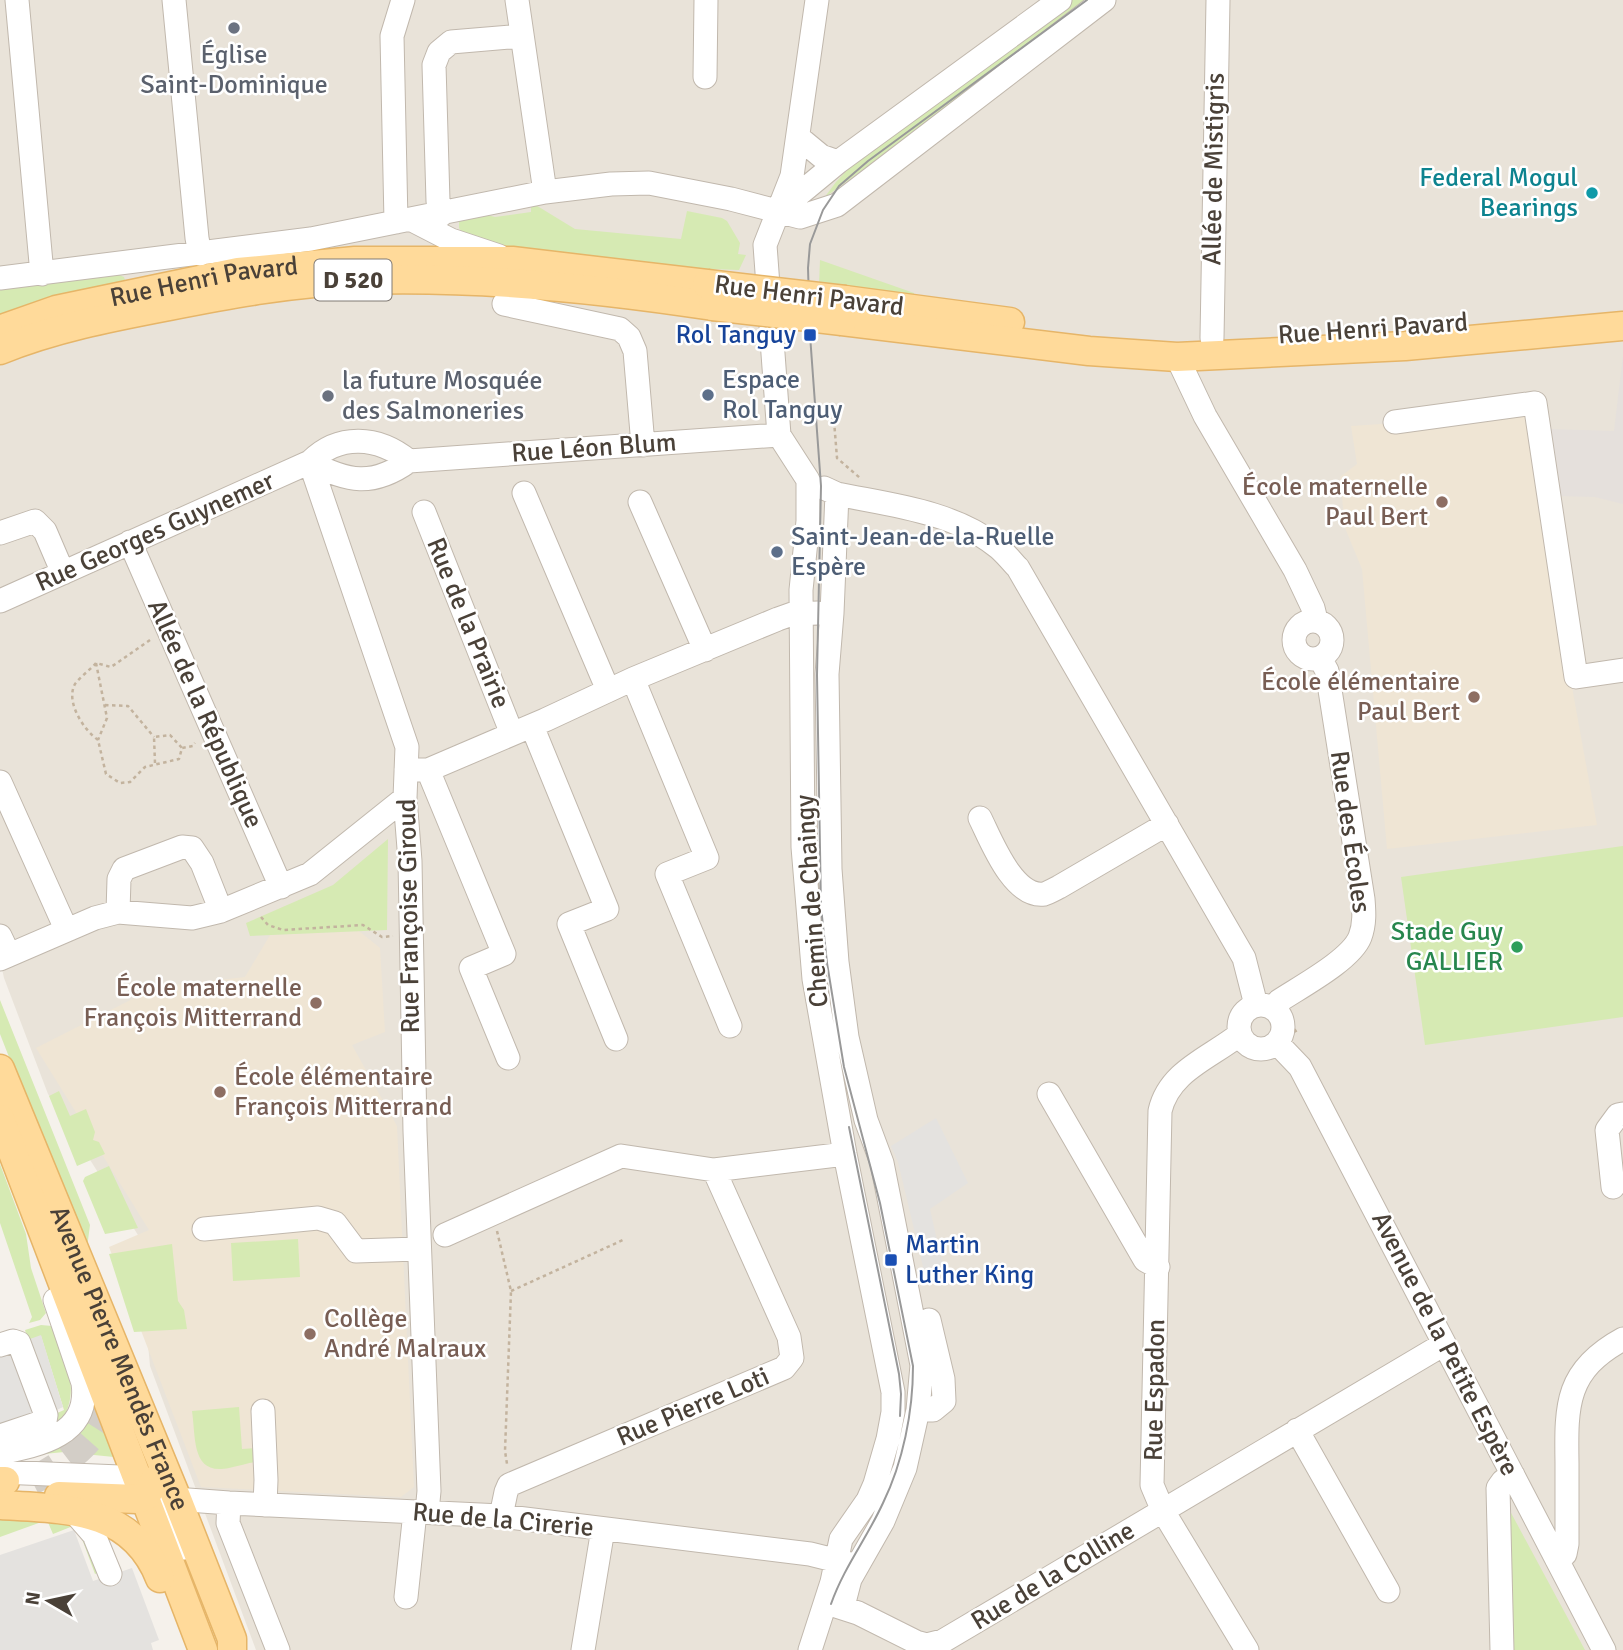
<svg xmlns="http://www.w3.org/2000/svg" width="1623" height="1650" font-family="Signika,sans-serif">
<rect width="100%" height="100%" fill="#f5f1eb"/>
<path fill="#e9e3d9" d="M0 0H1623V1650H256L150 1366 138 1235 48 1094 4 978 0 960Z"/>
<path fill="#e5e0dc" d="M1623 355V504L1595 497 1556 496 1549 429 1614 431Z"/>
<path fill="#efe5d4" d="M1530 414 1545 538 1597 825 1387 849 1362 569 1345 528 1340 477 1357 464 1351 426Z
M359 931 380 948 385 1032 352 1045 397 1126 414 1487 401 1497 201 1487 109 1247 149 1230 36 1048 156 987 245 977 270 935Z"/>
<path fill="#d6eab3" d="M1069 0H1096L824 198 836 182 851 166Z
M534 204 575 229 681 239 687 211 722 218 727 221 740 243 738 254 746 255 739 270 712 269 707 275 508 248 464 235 459 228V220L483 214 495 217 531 212V206Z
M820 260 914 293V296L819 285Z
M112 272 124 277 125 280 0 316V288Z
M388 839 387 930 250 936 246 923 333 885Z
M1623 846V1017L1425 1045 1401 877Z
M0 1000 90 1225 87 1248 84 1249 0 1034Z
M59 1091 70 1116 86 1109 95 1132 93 1140 99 1142 105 1154 77 1166 49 1096Z
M0 1164 26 1234 31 1268 46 1313 40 1320 29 1323 32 1317 0 1223Z
M109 1166 138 1228 105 1234 83 1181 85 1177Z
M298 1239 300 1277 233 1281 231 1243Z
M172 1244 178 1301 184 1310 187 1329 134 1332 109 1254Z
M41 1325 52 1326C65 1359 82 1389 61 1422L48 1425 53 1415 64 1410 41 1336 28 1340 25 1330Z
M239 1407 242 1449 256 1448V1462C247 1463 239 1466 229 1468 191 1476 196 1438 192 1411Z
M88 1411 98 1416 114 1457 64 1452 34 1455Z
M1510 1511 1585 1650H1514Z
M0 1512 39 1513 80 1527 102 1571 95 1574 78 1528 73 1526 53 1534 47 1520 0 1537Z"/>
<path fill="#e4e2df" d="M936 1118 968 1183 930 1209 943 1267 924 1271 898 1162 891 1146Z
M41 1335 63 1407 38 1419 0 1426V1350Z
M74 1530 93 1581 132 1568 159 1640 151 1643 153 1650H0V1555Z"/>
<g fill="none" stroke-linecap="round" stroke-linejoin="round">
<path stroke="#d3cec7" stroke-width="28" stroke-dasharray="28 14" stroke-linecap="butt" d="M32 1481C60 1467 100 1440 106 1406 107 1399 106 1390 105 1384"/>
<g stroke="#c1b8ad" stroke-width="25">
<path id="minor" d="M17 0 42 274
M174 0 197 238 200 254
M517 0 545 192
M705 77 706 0
M798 137 821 156 838 162
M781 209 838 162 1060 0
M441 215 438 201 434 65 439 52 451 42 522 36
M412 220 451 240 499 256
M396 222 392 36 403 0
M0 278 311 239 545 192 611 184 649 183 731 199 800 217 837 205 1104 0
M504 304 620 329 629 337 635 351 643 445
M1212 338 1218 0
M1177 357 1205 416 1295 570 1313 608 1316 620
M1395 422 1535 403 1576 677 1623 670
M310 462 407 747 405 798 410 861 415 1131 429 1491 427 1512
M310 462C347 482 373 487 409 461L779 435
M824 488 837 494C890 505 951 511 995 545 1004 551 1011 561 1018 568L1244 958 1256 1005
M524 493 608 690
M837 494 832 613 827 674 830 869 837 962 847 1037 866 1120 882 1163 922 1365 918 1410 905 1468 883 1521 850 1579 843 1606
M640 502 705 650
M424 512 512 734
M0 533 35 521 45 531 63 573
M130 542 281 887
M0 601 310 462C339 433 378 436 409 461
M1294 640a19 19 0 1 1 38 0a19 19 0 1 1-38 0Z
M633 679 707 858 667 874 730 1026
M532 726 607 909 569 924 616 1039
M406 770H428L545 720 633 679 778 619 792 614 818 613
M428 770 504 954 471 968 508 1058
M0 782 66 929
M980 818C991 840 1013 898 1044 894 1048 893 1055 889 1059 887L1167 824
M118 912 119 879 124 869 182 847 192 848 202 863 221 911
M0 936 9 955
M0 959 95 918 118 912 192 918 221 911 310 874 405 798
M1239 1027a22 22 0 1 1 44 0a22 22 0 1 1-44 0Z
M1277 1011 1279 1001C1300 987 1351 960 1360 937 1365 924 1364 911 1363 899L1327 671 1320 658
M1240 1034C1210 1058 1169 1071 1160 1111L1152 1485 1163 1511 1247 1650
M1277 1043 1300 1067 1604 1650
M1049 1094 1145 1260 1158 1267
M1613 1187 1607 1130 1618 1115 1623 1114
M204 1229 318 1218 335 1223 356 1251 418 1249
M445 1235 621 1156 714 1170 845 1154
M0 1345 13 1341 19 1343 46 1415 45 1421 0 1436
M918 1410H933L944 1401 943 1379 929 1320
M263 1411 266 1480 265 1505
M1297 1430 1388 1591
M0 1453C40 1445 90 1435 83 1383L55 1300
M0 1472 120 1477 146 1496 173 1523 183 1548
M161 1498 229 1503 501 1516 810 1554 850 1564
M229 1503 228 1523 278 1650
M74 1512 94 1535 110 1574
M501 1516 506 1492 509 1485 784 1368 792 1358 789 1337 714 1170
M1557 1560 1565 1554 1567 1544C1567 1517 1567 1490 1567 1463 1566 1404 1566 1370 1623 1339
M406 1597 415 1512
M827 1603 858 1613 916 1642 927 1645 943 1641 1444 1344
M583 1650 603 1529
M810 1650 832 1582 841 1539 868 1500 875 1484 888 1439 893 1412V1392L845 1154 814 979 803 847 801 590 808 521V480L779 435 765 245 792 176 817 0
M1502 1650 1498 1488 1503 1481 1513 1475"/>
</g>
<g stroke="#e6b568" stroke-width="31">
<g id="major">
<path d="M845 300 1010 322"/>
<path d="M842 321 1089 351 1177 357 1405 346 1623 326"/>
<path id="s1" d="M5 328 56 310 238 272 355 261H512L707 284"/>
<path d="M0 350C54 328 112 317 169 306 231 294 295 282 359 280 477 276 596 288 713 306"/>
<path id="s2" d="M0 1069 177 1499 232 1639V1650"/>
<path d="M0 1119 203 1650"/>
<path d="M0 1481H5"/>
<path d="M59 1496 137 1499 146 1496 155 1480"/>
<path d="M0 1505C66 1509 132 1507 160 1578"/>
</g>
</g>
<path stroke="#c3b39e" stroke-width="2.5" stroke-dasharray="3.5 3.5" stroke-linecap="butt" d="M797 411 833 408 837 458 860 478
M150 640 111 667 96 663C90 670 80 677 75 684 65 702 84 730 98 740L106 774 120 783 130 782 145 767 179 759 182 748 193 746 195 743
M96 663 107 718 98 740
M105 705 128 706 154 737
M155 763 154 737 170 735 182 748
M261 917 268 925 283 930 363 925 382 937 393 936
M1291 1023 1298 1035
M497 1231 511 1291 505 1451 507 1464
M511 1291 623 1240"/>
<use href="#minor" stroke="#fff" stroke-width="23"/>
<use href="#major" stroke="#ffda9a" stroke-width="28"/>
<path stroke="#999" stroke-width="2" d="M849 1127 899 1374 901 1394 900 1416
M831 1604C844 1567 867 1538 883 1503 903 1462 913 1412 913 1366L880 1203 844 1067 827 963 821 907 817 675 821 486 810 335 808 268 810 244 823 210 839 186 868 161 1087 0"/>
<g stroke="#e6b568" stroke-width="31" stroke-linecap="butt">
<path id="major-bridge" d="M707 284 845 300
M713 306 842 321"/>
</g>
<use href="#major-bridge" stroke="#ffda9a" stroke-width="28"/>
</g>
<g fill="#6b7280" stroke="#fff" stroke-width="2.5">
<circle cx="234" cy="28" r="7"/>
<circle cx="328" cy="396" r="7"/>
</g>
<circle fill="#0f9aa8" stroke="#fff" stroke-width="2.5" cx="1592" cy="193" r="7"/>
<g fill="#1a4fb4" stroke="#fff" stroke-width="2.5">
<rect x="803" y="328" width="14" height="14" rx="3.5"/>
<rect x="884" y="1253" width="14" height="14" rx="3.5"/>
</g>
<g fill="#5c6f8a" stroke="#fff" stroke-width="2.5">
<circle cx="708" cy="395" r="7"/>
<circle cx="777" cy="552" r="7"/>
</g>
<g fill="#8d6e63" stroke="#fff" stroke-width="2.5">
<circle cx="1442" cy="502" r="7"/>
<circle cx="1474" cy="697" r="7"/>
<circle cx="316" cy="1003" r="7"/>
<circle cx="220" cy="1092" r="7"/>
<circle cx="310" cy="1334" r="7"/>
</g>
<circle fill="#2e9e5b" stroke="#fff" stroke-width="2.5" cx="1517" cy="947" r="7"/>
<g text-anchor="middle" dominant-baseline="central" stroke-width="5" stroke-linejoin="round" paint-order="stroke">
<rect fill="#fff" stroke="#807a74" stroke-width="2" x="314.5" y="259.5" width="77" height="41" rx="5"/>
<g font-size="24" font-weight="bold" fill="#4a4138">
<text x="353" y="280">D 520</text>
</g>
<g font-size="26" fill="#5b616d" stroke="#fff">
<text x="234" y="55">Église<tspan x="234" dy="30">Saint-Dominique</tspan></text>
<text x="342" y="381" text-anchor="start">la future Mosquée<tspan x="342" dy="30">des Salmoneries</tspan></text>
</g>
<g font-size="26" fill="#4a4138" stroke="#fff">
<text transform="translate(1214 169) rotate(-89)">Allée de Mistigris</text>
<text stroke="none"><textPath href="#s1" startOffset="205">Rue Henri Pavard</textPath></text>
<text transform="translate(809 296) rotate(7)">Rue Henri Pavard</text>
<text transform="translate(1373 329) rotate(-4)">Rue Henri Pavard</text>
<text transform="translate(594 448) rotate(-4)">Rue Léon Blum</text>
<text transform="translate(155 532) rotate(-24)">Rue Georges Guynemer</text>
<text transform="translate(468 623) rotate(68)">Rue de la Prairie</text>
<text transform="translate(205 714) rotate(66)">Allée de la République</text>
<text transform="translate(1350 832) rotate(82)">Rue des Écoles</text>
<text transform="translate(812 901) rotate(-94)">Chemin de Chaingy</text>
<text transform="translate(409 916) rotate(-91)">Rue Françoise Giroud</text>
<text transform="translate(1445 1344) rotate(63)">Avenue de la Petite Espère</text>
<text stroke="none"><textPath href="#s2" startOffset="313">Avenue Pierre Mendès France</textPath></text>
<text transform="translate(1155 1390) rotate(-89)">Rue Espadon</text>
<text transform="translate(693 1407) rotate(-23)">Rue Pierre Loti</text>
<text transform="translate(503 1520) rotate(5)">Rue de la Cirerie</text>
<text transform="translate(1053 1576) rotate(-31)">Rue de la Colline</text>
</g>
<g font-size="26" fill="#0d838f" stroke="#fff" text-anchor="end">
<text x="1578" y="178">Federal Mogul<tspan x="1578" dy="30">Bearings</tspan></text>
</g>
<g font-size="26" fill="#164399" stroke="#fff" text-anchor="end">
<text x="796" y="335">Rol Tanguy</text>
<text x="905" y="1245" text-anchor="start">Martin<tspan x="905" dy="30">Luther King</tspan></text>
</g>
<g font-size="26" fill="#4e5e75" stroke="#fff" text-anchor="start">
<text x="722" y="380">Espace<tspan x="722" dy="30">Rol Tanguy</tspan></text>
<text x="791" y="537">Saint-Jean-de-la-Ruelle<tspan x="791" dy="30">Espère</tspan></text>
</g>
<g font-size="26" fill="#785e54" stroke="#fff" text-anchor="end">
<text x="1428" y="487">École maternelle<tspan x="1428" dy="30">Paul Bert</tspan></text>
<text x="1460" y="682">École élémentaire<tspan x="1460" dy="30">Paul Bert</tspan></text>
<text x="302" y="988">École maternelle<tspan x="302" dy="30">François Mitterrand</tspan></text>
<text x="234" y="1077" text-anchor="start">École élémentaire<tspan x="234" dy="30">François Mitterrand</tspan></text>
<text x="324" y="1319" text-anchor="start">Collège<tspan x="324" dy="30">André Malraux</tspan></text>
</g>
<g font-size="26" fill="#27864d" stroke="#fff" text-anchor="end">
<text x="1503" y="932">Stade Guy<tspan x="1503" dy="30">GALLIER</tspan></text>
</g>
</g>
<g transform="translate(49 1601) rotate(279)" stroke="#ffffff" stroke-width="5" paint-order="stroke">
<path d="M0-5L12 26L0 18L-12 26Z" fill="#4a4138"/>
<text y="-10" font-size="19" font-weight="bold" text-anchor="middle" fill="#4a4138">N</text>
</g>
</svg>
